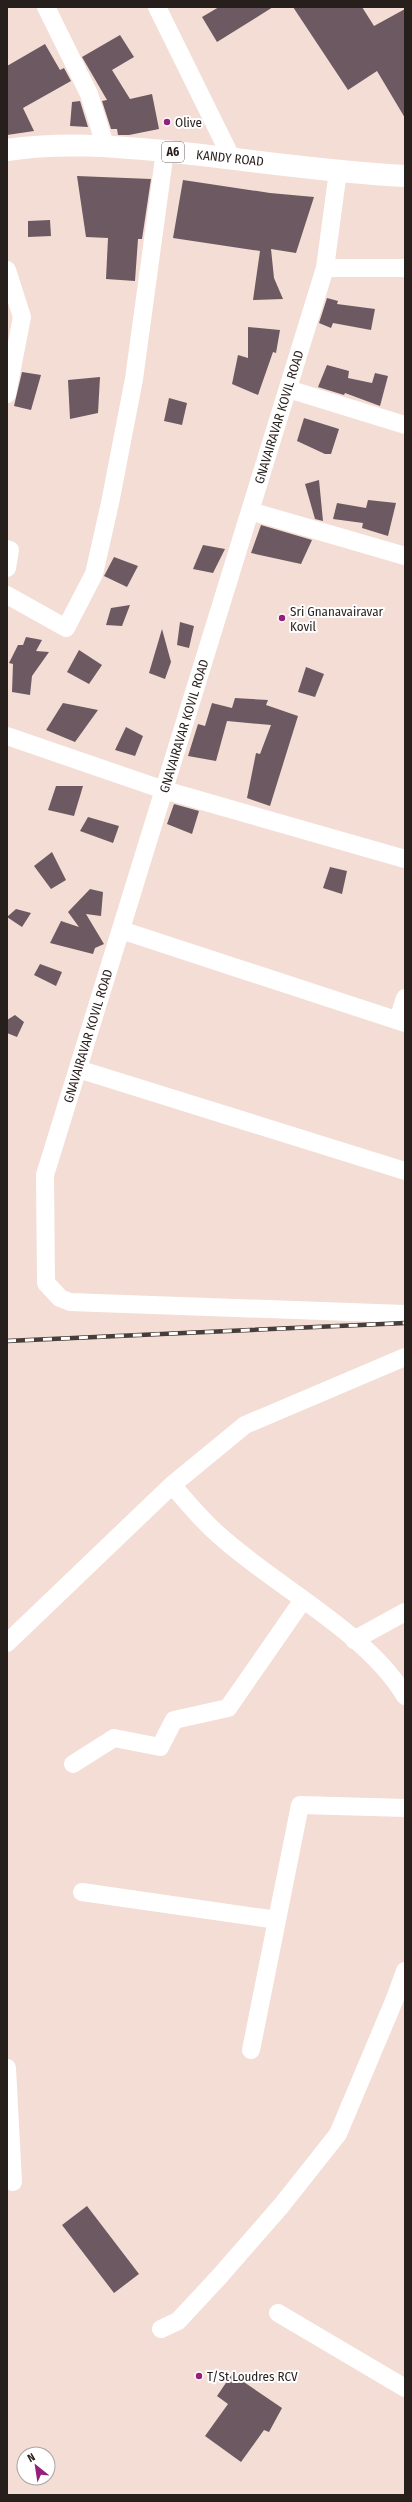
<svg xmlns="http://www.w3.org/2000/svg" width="412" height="2502" font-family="'Fira Sans Condensed',sans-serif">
<rect width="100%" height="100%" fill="#f3ddd5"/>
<path fill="#6c5961" d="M219 7H273L217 42 202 17Z
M293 7H362L374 26 405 9V118L377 71 348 90Z
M120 35 134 57 112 70 130 99 152 94 159 129 129 135H118L117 129H111L102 101 107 100 82 57Z
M45 44 60 70 64 68 71 81 23 108 34 131 7 135V66Z
M80 101 88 127 70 126 72 102Z
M77 176 151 179 142 239H138L135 281 106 279 108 238 86 237Z
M183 180 270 193 314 197 296 253 271 249 274 278 283 299 253 300 260 251 173 238Z
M50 220 51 236 28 237V221Z
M327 298 338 301 337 304 375 309 371 330 333 323 331 328 319 323Z
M248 327 280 330 276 353 273 352 258 395 232 384 238 355 248 358Z
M327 365 349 371 348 378 372 383 375 373 388 376 380 406 345 393 344 395 318 387Z
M22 372 41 375 31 410 14 406Z
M100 377 98 413 70 419 68 380Z
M169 398 187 403 182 425 164 421Z
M304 418 339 429 331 454H325L297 441Z
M319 480 323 521 315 519 305 484Z
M368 500 396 503 388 536 362 528 363 523 333 519 337 503 366 508Z
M261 525 312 540 301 564 251 553Z
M203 545 225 549 213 573 193 569Z
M114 557 138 566 127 587 104 576Z
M130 605 122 626 106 625 111 608Z
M180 622 194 626 189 648 177 645Z
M162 629 171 662 165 679 149 673Z
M26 637 42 640 36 651 49 652 32 676 30 695 12 692 13 664 9 663 18 645H23Z
M79 650 102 665 89 684 67 672Z
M306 667 324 674 315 697 298 692Z
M235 698 268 700 266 705 298 716 270 806 247 798 256 753 260 754 271 725 227 721 216 761 188 756 198 724 205 726 212 703 232 708Z
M63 703 98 710 75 742 46 730Z
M126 727 143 736 135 756 115 750Z
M56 786H83L74 816 48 810Z
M174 804 199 811 192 834 167 824Z
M88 817 119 826 113 843 80 831Z
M52 852 66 880 51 889 34 866Z
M330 867 347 871 342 894 323 888Z
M90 889 103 892 101 916 86 914 104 944 95 948 93 954 50 943 61 921 79 927 68 912Z
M16 909 31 913 22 927 7 917Z
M40 964 62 972 56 986 34 975Z
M15 1015 24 1022 17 1037 7 1033V1020Z
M87 2206 139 2274 114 2293 62 2225Z
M232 2374 282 2408 269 2432 264 2430 241 2462 205 2436 228 2404 217 2396Z"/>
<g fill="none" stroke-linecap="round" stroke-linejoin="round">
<path stroke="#fff" stroke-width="18" d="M46 7 89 94 105 145
M157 7 231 157
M338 171 325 268 45 1175 46 1283 60 1298 70 1302 405 1314
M325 268H405
M7 270 22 317 7 394
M288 389 405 425
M250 511 405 556
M7 549 10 550 7 568
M7 595 66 628 94 574 110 503 134 379 165 151
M7 736 164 790 405 859
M121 930 405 1023
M398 1020 405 998
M78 1069 405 1171
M405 1357 245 1425 172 1485C187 1502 202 1521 220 1536 275 1586 368 1633 405 1696
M354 1640 405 1612
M7 1643 172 1485
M73 1764 114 1738 160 1747 174 1720 228 1708 303 1600
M82 1892 277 1920
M251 2050 300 1805 405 1808
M7 2068 13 2182
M278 2313 405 2388
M161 2329 178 2321 219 2277 281 2206 338 2134 394 2001 405 1971"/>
<path stroke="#fff" stroke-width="22" d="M7 150C60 142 111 146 164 151 244 159 324 172 405 176"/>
<g stroke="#473d39" stroke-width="4.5">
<path id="rail" d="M7 1341 405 1323"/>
</g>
<use href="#rail" stroke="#fff" stroke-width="3" stroke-dasharray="9" stroke-linecap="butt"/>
</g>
<g fill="#951f7c" stroke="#fff" stroke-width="1.5">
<circle cx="167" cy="122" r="4"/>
<circle cx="282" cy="618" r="4"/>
<circle cx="199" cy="2376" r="4"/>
</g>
<g text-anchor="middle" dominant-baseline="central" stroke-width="4" stroke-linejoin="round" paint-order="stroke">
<rect fill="#fff" stroke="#686260" stroke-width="1" x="162" y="142" width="22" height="20" rx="3"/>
<g font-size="12" font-weight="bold" fill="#271f1c">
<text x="173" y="152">A6</text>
</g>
<g font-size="13" fill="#271f1c" stroke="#fff" text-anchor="start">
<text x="175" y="122">Olive</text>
<text x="290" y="611">Sri Gnanavairavar<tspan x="290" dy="15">Kovil</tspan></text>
<text x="207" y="2376">T/St Loudres RCV</text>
</g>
<g font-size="13" fill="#271f1c" stroke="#fff">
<text transform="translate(230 158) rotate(6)">KANDY ROAD</text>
<text transform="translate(279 417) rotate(-73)">GNAVAIRAVAR KOVIL ROAD</text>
<text transform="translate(184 726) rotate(-73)">GNAVAIRAVAR KOVIL ROAD</text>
<text transform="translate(88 1036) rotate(-73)">GNAVAIRAVAR KOVIL ROAD</text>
</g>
</g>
<rect width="412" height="2502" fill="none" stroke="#271f1c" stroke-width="16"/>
<g transform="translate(36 2466) rotate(330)"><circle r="19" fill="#ffffff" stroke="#a9a5a4"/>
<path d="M0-3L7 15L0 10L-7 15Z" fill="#951f7c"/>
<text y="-6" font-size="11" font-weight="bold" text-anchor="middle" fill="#271f1c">N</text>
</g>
</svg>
